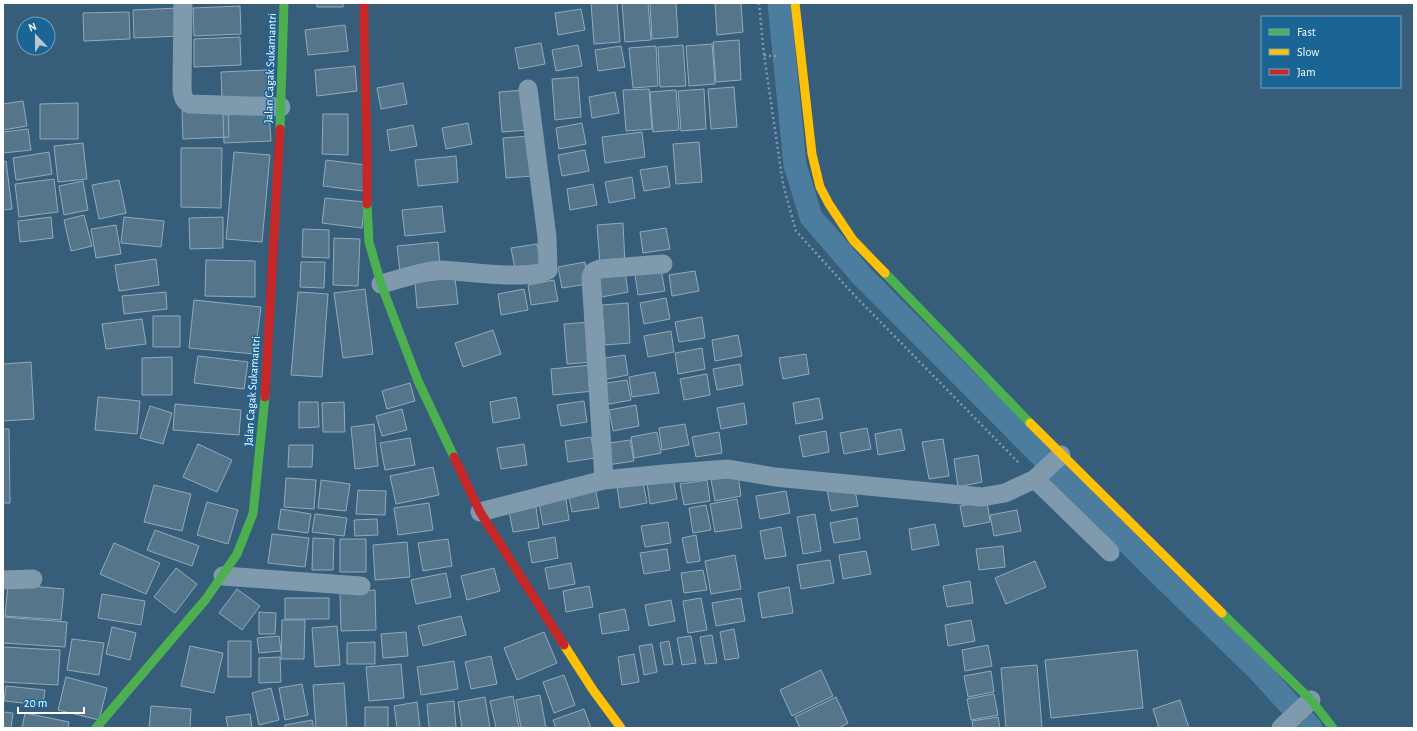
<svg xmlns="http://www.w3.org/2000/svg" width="1417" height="731" font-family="'Alegreya Sans',sans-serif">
<rect width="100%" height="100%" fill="#365e7a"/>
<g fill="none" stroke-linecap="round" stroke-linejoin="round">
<path stroke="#4c7d9f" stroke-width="23" d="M779 3 795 165 811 217 862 276 1151 566 1258 670 1311 728"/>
</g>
<path fill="#55758a" stroke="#94aaba" d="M317 3H343V7H317Z
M591 3H617L620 42 594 44Z
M622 3H648L651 40 625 42Z
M650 3H676L678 37 652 39Z
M715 3H741L743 32 717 35Z
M240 6 241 34 194 36 193 8Z
M179 8 180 36 134 38 133 10Z
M581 9 585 30 558 35 555 13Z
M129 12 130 39 84 41 83 13Z
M345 25 348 51 308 55 305 30Z
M240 37 241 65 194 67V39Z
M739 40 741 80 716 82 713 42Z
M541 43 545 64 519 69 515 48Z
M712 44 715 84 689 86 686 46Z
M578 45 582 66 556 71 552 50Z
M683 45 686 86 660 87 658 47Z
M621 46 625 67 598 71 595 50Z
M656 46 658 86 633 88 629 48Z
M355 66 357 91 317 96 315 70Z
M267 70 268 98 222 100 221 72Z
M578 77 581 117 555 120 552 79Z
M403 83 407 104 381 109 377 88Z
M734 87 737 127 711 129 708 89Z
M649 89 652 129 626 131 623 90Z
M704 89 706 129 681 131 678 91Z
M525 90 528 130 502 132 499 92Z
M676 90 679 130 653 132 650 92Z
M615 92 619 113 592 118 589 97Z
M23 101 27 126 3 130V104Z
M78 103V139H40V104Z
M228 109 229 137 183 139 182 111Z
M269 113 271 141 224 143 223 115Z
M323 114H348V155L322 154Z
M468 123 472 144 446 149 442 128Z
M582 123 586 144 559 149 556 128Z
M413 125 417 146 390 151 387 130Z
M28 129 31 150 3 153V132Z
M642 132 645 157 605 163 602 137Z
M529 136 532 176 506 178 503 138Z
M699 142 702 182 676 184 673 144Z
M83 143 87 179 58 182 54 146Z
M181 148H222L221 208 181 207Z
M585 150 589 171 562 176 558 155Z
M49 152 52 174 16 180 13 158Z
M234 152 270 155 262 242 226 239Z
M456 156 458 182 418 186 415 160Z
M326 160 366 165 363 191 323 186Z
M6 161 12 209 3 210V162Z
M667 166 670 187 644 191 640 170Z
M632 177 635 198 609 203 605 182Z
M54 179 58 212 19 217 15 184Z
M119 180 126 213 99 219 92 185Z
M83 181 88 210 64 215 59 186Z
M593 184 597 205 570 210 567 189Z
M325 198 365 202 362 228 322 223Z
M442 206 445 232 405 236 402 210Z
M84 215 92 246 71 251 64 220Z
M51 217 53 238 20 242 18 221Z
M124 217 164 221 161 247 121 243Z
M223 217V248L190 249 189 218Z
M623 223 625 264 600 265 597 225Z
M116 225 121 254 96 258 91 229Z
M666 228 670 249 643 253 640 232Z
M303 229 329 230V258L302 257Z
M334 238 360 239 358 286 333 285Z
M438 242 440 267 400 272 397 246Z
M537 244 541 265 515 269 511 248Z
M156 259 159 285 119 291 115 265Z
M206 260 255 261V297L205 296Z
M301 262H325L324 288 300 287Z
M585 262 588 284 562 288 558 267Z
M661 270 665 291 638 295 635 275Z
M695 271 699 291 672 296 669 275Z
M625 272 628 292 602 297 598 276Z
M455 278 458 304 417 308 415 282Z
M554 280 558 301 531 305 528 285Z
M365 289 373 354 343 358 334 293Z
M524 289 528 310 501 315 498 294Z
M166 292 167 309 124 314 122 296Z
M298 292 328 294 322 377 291 375Z
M666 298 670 319 644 324 640 303Z
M194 300 261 307 255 354 189 348Z
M628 303 630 343 605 345 602 305Z
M153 316H180V347H153Z
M702 317 705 338 679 342 675 322Z
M142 319 146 344 106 349 102 324Z
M590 322 593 362 567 364 564 324Z
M493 330 501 354 463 367 455 343Z
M671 331 674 352 648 357 644 336Z
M738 335 742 356 715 361 712 340Z
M702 348 705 369 678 374 675 353Z
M806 354 809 374 783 379 779 358Z
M625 355 628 375 602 380 598 359Z
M198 356 248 362 244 389 194 383Z
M172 357V395H142V358Z
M31 362 34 419 3 421V364Z
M740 364 743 385 717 390 713 369Z
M591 365 594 391 553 395 551 369Z
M655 372 659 393 632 397 629 377Z
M707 374 710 395 684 400 680 379Z
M627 380 631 400 604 405 600 384Z
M410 383 415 401 387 409 382 391Z
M98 397 140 401 137 434 95 430Z
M516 397 520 418 493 423 490 402Z
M819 398 823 419 796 424 793 403Z
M584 401 587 422 561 426 557 405Z
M299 402H318L319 427 299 428Z
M344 402 345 432H323L322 403Z
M744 403 747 424 721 429 717 408Z
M175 404 241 410 239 435 173 430Z
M636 405 639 426 613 431 609 410Z
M150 406 172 413 163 444 140 438Z
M402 409 407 430 382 436 376 416Z
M374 424 378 466 355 469 351 427Z
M685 424 689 445 662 450 659 428Z
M867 428 871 449 844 454 840 433Z
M3 429H9L10 503H3Z
M901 429 905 450 878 455 875 434Z
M826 431 829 452 803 457 799 436Z
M657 432 661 453 634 458 631 437Z
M719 432 722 453 696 457 692 437Z
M591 437 595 458 568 462 565 441Z
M410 438 415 465 385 470 380 443Z
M943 439 949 476 929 479 922 442Z
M630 440 634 461 607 465 603 444Z
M198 444 232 460 217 492 183 477Z
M524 444 527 465 501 469 497 448Z
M289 445H313L312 467H288Z
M978 455 982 482 958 487 954 459Z
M433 467 439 495 396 504 390 476Z
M738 475 741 496 715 501 711 480Z
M286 478 316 480 314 509 284 507Z
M673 478 677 499 650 504 647 483Z
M321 480 350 484 346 511 318 508Z
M707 480 710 501 684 505 680 484Z
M643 482 647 503 620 508 617 486Z
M154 485 191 494 182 531 144 522Z
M854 485 858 506 831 511 827 490Z
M595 487 599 508 572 512 568 491Z
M358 490 386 491 385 515 356 514Z
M786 491 790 513 760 519 756 496Z
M566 499 569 520 543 525 539 503Z
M737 499 742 528 715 532 710 504Z
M987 501 990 522 964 527 960 506Z
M207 502 238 510 228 544 197 535Z
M429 503 433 530 398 535 394 508Z
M706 505 711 530 693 533 689 508Z
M536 507 539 528 513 532 509 511Z
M281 509 311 514 308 533 278 529Z
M1017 510 1021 531 994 536 990 515Z
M315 514 347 518 344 536 312 532Z
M815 514 821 551 803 554 797 517Z
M857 518 860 539 834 543 830 523Z
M377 519 378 535 355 536 354 520Z
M668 522 671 543 645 547 641 526Z
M935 524 939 545 912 550 909 529Z
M781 527 786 556 765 559 760 531Z
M155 530 199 546 192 566 147 550Z
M272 534 309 538 305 567 268 563Z
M696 535 700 561 687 563 682 538Z
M555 537 558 558 532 563 528 542Z
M313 538 334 539 333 570H312Z
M340 539H366V572H340Z
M448 539 452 566 423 571 418 543Z
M407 542 410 577 375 580 373 545Z
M114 543 160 563 146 594 100 574Z
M1003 546 1005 567 979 570 976 549Z
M667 549 670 570 644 574 640 553Z
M866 551 871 574 843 579 839 555Z
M735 555 741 589 711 594 705 561Z
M830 560 834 583 801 589 797 565Z
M1035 561 1046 587 1006 604 995 578Z
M571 563 575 584 549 589 545 568Z
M176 568 197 584 175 613 154 597Z
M494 568 500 591 467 600 461 576Z
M703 570 707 590 684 593 681 573Z
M446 573 451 597 416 604 411 580Z
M970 581 973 603 947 607 943 586Z
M8 584 64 589 61 620 5 616Z
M589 586 593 607 566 612 563 591Z
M789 587 793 613 762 618 758 593Z
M237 589 260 606 242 630 219 613Z
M375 590 376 630 341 631 340 592Z
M102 594 145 601 141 625 98 618Z
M285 598H329V619H285Z
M701 598 707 630 688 633 683 601Z
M741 598 745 621 716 626 712 603Z
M671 600 675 621 649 626 645 605Z
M625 609 629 630 602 634 599 614Z
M259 612 276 613 275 634H259Z
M461 616 466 635 423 646 418 626Z
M3 617 67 622 65 647 3 643Z
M282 620H305L304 659H281Z
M971 620 975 641 948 646 945 625Z
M337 626 340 665 315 667 312 628Z
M112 627 136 633 130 660 106 654Z
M734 629 739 658 725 660 720 632Z
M406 632 408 656 383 658 381 634Z
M544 632 557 663 517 680 504 648Z
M712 635 717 663 705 664 700 637Z
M279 636 281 651 259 653 257 638Z
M691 636 696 663 682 665 677 638Z
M72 639 104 643 99 675 67 670Z
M228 641H251V677H228Z
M669 641 673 664 664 665 660 643Z
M375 642V664H347V643Z
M652 644 657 672 644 675 639 646Z
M988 645 992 666 965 671 962 650Z
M190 646 223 653 214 693 181 686Z
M3 647 60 650 58 685 3 682Z
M1137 650 1143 708 1051 718 1045 660Z
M634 654 639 682 622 685 618 657Z
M491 656 497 684 471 689 465 662Z
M280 657 281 682 259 683V658Z
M454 661 458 689 421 695 417 667Z
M401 664 404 698 369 701 366 667Z
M1037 665 1042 728H1006L1001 668Z
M821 670 833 696 792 716 780 690Z
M991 671 994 692 968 697 964 676Z
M564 675 575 705 554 713 543 682Z
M66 677 107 688 99 720 58 710Z
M344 683 347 728H316L313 685Z
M302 684 308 715 285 720 279 688Z
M6 686 45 690 43 705 4 701Z
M271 688 279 720 259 725 252 693Z
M994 694 998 715 971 720 967 699Z
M540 695 546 728H521L516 700Z
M513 696 519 728H496L490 701Z
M485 697 490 728H462L458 702Z
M836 697 848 723 839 728H800L795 717Z
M1180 700 1189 728H1159L1153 709Z
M454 701 456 728H429L427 704Z
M417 702 420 728H397L394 706Z
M151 706 191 709 190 728H149Z
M365 707H388V728H365Z
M584 709 591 728H556L553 720Z
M3 712 13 713 11 728 3 727Z
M25 713 69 722 68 728H22Z
M250 714 252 728H228L226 717Z
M998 717 1000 728H973L972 721Z
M312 720 314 728H285V725Z"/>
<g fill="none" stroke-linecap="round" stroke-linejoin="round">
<path stroke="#809aad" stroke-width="2.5" stroke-dasharray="2 3" stroke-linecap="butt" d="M759 3 764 55 783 184 796 231 854 295 1019 463
M764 55 770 56H778"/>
<path stroke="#809aad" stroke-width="19" d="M183 3 182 90C183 97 184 101 190 104L281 107
M381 284C397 280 425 270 441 270 467 271 526 281 548 270L547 237 528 89
M1035 479 1110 552
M604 480 591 277 593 272 600 269 663 264
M480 512 604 480 664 474 728 469 775 477 982 497 1005 493 1035 479 1061 455
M223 576 361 586
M3 580 33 579
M1281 728 1311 700"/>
<path stroke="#4caf50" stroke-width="9" d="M280 129 284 3
M367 204 369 242 381 284 418 381 454 457
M885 273 1030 423
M1222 613 1311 700 1333 728
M96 728 206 599 237 554 253 514 265 397"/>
<path stroke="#ffc107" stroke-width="9" d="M795 3 812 154 820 187 829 204 853 240 885 273
M1030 423 1222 613
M564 645 593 690 621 728"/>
<path stroke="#c62828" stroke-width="9" d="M364 3C364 70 368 137 367 204
M265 397 280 129
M454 457 480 512 564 645"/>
</g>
<g text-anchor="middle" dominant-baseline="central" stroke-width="3" stroke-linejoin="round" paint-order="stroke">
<g font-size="12" fill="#fff" stroke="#1a6496">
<text transform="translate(270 68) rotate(-88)">Jalan Cagak Sukamantri</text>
<text transform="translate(252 391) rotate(-86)">Jalan Cagak Sukamantri</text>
</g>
</g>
<rect width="1417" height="731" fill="none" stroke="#ffffff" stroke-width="8"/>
<rect x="1261" y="16" width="140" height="72" fill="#1a6496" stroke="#76a2c0"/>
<rect x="1269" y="29" width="20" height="6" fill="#4caf50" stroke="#76a2c0"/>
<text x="1297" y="36" font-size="12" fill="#ffffff">Fast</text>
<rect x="1269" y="49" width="20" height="6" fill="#ffc107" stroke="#76a2c0"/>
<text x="1297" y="56" font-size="12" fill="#ffffff">Slow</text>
<rect x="1269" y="69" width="20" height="6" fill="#c62828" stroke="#76a2c0"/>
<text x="1297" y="76" font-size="12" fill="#ffffff">Jam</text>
<g transform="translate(36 36) rotate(338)"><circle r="19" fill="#1a6496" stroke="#76a2c0"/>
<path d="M0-3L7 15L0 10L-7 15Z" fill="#b9c7d0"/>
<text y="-6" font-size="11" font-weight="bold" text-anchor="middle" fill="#ffffff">N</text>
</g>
<path d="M18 707v6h66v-6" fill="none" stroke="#ffffff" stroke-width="2"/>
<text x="24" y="707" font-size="12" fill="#ffffff" stroke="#1a6496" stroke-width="3" paint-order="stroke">20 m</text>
</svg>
